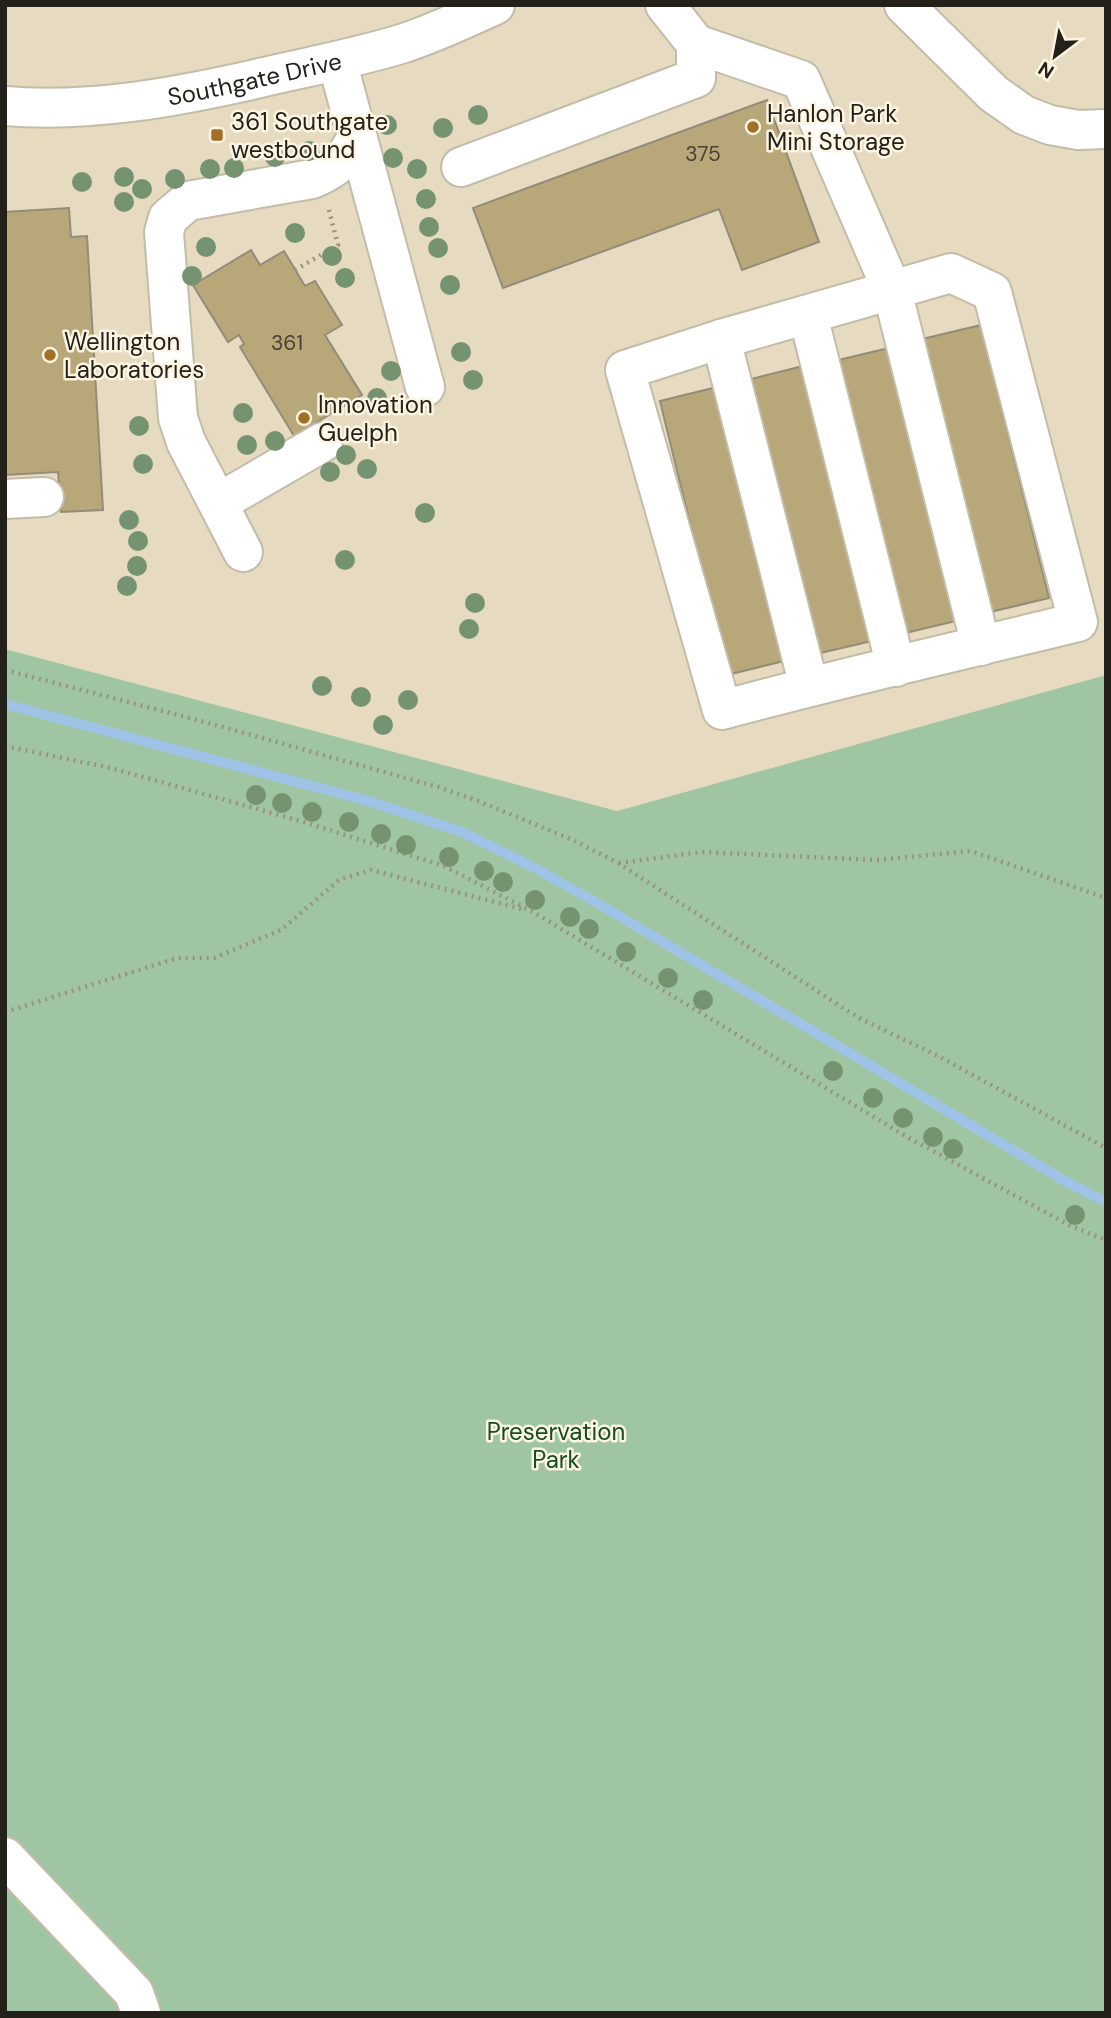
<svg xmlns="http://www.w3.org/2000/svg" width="1111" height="2018" font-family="'DM Sans',sans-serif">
<rect width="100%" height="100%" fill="#f0e8d3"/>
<path fill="#e6dbc0" d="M5 5H1106V675L617 811 5 649Z"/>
<path fill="#a0c5a3" d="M5 649 617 811 1106 675V2013H5Z"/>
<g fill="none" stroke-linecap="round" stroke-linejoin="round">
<path stroke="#9fc2e7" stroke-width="10" d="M5 704 372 802 462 832 533 867 604 907 1065 1181 1106 1202"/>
</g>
<path fill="#b8a779" stroke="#938c7a" stroke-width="2" d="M767 100 819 242 742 270 719 209 503 288 473 208Z
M69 208 71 237 87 236 103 510 61 512 58 472 5 475V212Z
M251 250 260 265 284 251 305 286 315 281 342 325 325 335 362 395 294 436 240 347 244 344 239 335 228 342 193 285Z
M981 325 1049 598 986 613 918 340Z
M893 347 960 620 897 635 830 362Z
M807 365 876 640 812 655 743 381Z
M721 386 788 660 727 675 660 401Z"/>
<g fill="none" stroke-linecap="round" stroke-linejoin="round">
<g stroke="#c3bca8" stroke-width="42">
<g id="minor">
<path d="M904 5 994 94 1024 115 1050 125 1078 130 1106 129"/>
<path d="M696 44 801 80 892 290 951 273 992 292 1078 622C959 651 840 678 722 710L625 370 721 339 892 290 981 646"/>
<path d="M337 61 425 387"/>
<path id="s1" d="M5 106C91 113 177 97 260 78 307 67 355 58 401 44 433 34 464 19 495 5"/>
<path d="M461 167 696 78V44L665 5"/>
<path d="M808 315 896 667"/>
<path d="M721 339 809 687"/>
<path d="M5 499 44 497"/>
<path d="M218 503 323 442"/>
<path d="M243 552 186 442 178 418 164 232 168 218 188 201 312 179C336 169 345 160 357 137"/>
<path d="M5 1857 134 1993 141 2013"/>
</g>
</g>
<path stroke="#989283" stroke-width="4.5" stroke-dasharray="2 5" stroke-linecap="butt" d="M295 270 338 245 329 210
M5 670 205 722 438 787 473 799 573 840 618 863 859 1018 940 1057 1106 1148
M5 746 111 768 297 820 444 866 533 912 909 1138 1069 1225 1106 1240
M619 863 702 852 876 860 971 851 1106 898
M5 1012 177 958H214L281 930 339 880 371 870 526 910"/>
<use href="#minor" stroke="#fff" stroke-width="38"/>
</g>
<g fill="#769371">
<circle cx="478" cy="115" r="10"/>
<circle cx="387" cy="125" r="10"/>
<circle cx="443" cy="128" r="10"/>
<circle cx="309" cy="151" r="10"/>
<circle cx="275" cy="157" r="10"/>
<circle cx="393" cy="158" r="10"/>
<circle cx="234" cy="168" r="10"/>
<circle cx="210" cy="169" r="10"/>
<circle cx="417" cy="169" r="10"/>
<circle cx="124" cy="177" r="10"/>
<circle cx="175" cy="179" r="10"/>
<circle cx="82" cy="182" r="10"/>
<circle cx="142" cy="189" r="10"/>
<circle cx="426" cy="199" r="10"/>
<circle cx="124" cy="202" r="10"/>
<circle cx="429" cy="227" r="10"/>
<circle cx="295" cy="233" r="10"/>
<circle cx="206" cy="247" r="10"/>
<circle cx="438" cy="248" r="10"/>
<circle cx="332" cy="256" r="10"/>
<circle cx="192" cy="276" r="10"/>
<circle cx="345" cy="278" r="10"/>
<circle cx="450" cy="285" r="10"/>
<circle cx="461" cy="352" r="10"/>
<circle cx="391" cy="371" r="10"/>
<circle cx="473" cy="380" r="10"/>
<circle cx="377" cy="398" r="10"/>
<circle cx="243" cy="413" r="10"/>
<circle cx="139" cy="426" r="10"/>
<circle cx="275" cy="441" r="10"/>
<circle cx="247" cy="445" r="10"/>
<circle cx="346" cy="455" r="10"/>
<circle cx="143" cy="464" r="10"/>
<circle cx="367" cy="469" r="10"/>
<circle cx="330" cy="472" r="10"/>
<circle cx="425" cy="513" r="10"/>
<circle cx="129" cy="520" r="10"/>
<circle cx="138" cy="541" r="10"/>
<circle cx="345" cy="560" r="10"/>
<circle cx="137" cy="566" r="10"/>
<circle cx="127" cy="586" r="10"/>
<circle cx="475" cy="603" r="10"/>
<circle cx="469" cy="629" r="10"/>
<circle cx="322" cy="686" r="10"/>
<circle cx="361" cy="697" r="10"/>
<circle cx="408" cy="700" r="10"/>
<circle cx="383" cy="725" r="10"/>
<circle cx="256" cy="795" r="10"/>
<circle cx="282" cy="803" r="10"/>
<circle cx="312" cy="812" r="10"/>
<circle cx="349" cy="822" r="10"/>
<circle cx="381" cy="834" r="10"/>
<circle cx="406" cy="845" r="10"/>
<circle cx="449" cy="857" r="10"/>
<circle cx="484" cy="871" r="10"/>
<circle cx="503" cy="882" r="10"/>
<circle cx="535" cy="900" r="10"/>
<circle cx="570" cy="917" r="10"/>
<circle cx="589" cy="929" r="10"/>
<circle cx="626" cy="952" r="10"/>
<circle cx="668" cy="978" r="10"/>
<circle cx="703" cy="1000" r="10"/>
<circle cx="833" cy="1071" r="10"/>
<circle cx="873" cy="1098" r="10"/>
<circle cx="903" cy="1118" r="10"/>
<circle cx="933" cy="1137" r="10"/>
<circle cx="953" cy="1149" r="10"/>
<circle cx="1075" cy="1215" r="10"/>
</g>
<g fill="#a26f26" stroke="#fdf5e1" stroke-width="2.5">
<circle cx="753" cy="127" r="7"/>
<rect x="210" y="128" width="14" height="14" rx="3.5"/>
<circle cx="50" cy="355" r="7"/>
<circle cx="304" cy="418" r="7"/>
</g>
<g text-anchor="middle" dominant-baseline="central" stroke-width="5" stroke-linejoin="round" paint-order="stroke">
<g font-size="21" fill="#494232">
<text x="703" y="154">375</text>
<text x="287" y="343">361</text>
</g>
<g font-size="24" fill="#24211a" stroke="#fdf5e1">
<text stroke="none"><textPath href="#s1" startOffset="252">Southgate Drive</textPath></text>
</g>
<g font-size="24" fill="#24211a" stroke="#fdf5e1" text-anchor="start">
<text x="767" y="113">Hanlon Park<tspan x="767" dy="28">Mini Storage</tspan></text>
<text x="231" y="121">361 Southgate<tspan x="231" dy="28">westbound</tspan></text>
<text x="64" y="341">Wellington<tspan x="64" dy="28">Laboratories</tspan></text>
<text x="318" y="404">Innovation<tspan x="318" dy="28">Guelph</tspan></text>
</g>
<g font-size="24" fill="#134d21" stroke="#fdf5e1">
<text x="556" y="1431">Preservation<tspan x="556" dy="28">Park</tspan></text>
</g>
</g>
<rect width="1111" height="2018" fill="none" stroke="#24211a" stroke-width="14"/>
<g transform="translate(1055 56) rotate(212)" stroke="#fdf5e1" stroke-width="5" paint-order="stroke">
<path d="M0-5L12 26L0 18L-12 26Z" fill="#24211a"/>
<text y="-10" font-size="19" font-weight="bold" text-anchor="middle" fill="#24211a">N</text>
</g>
</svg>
